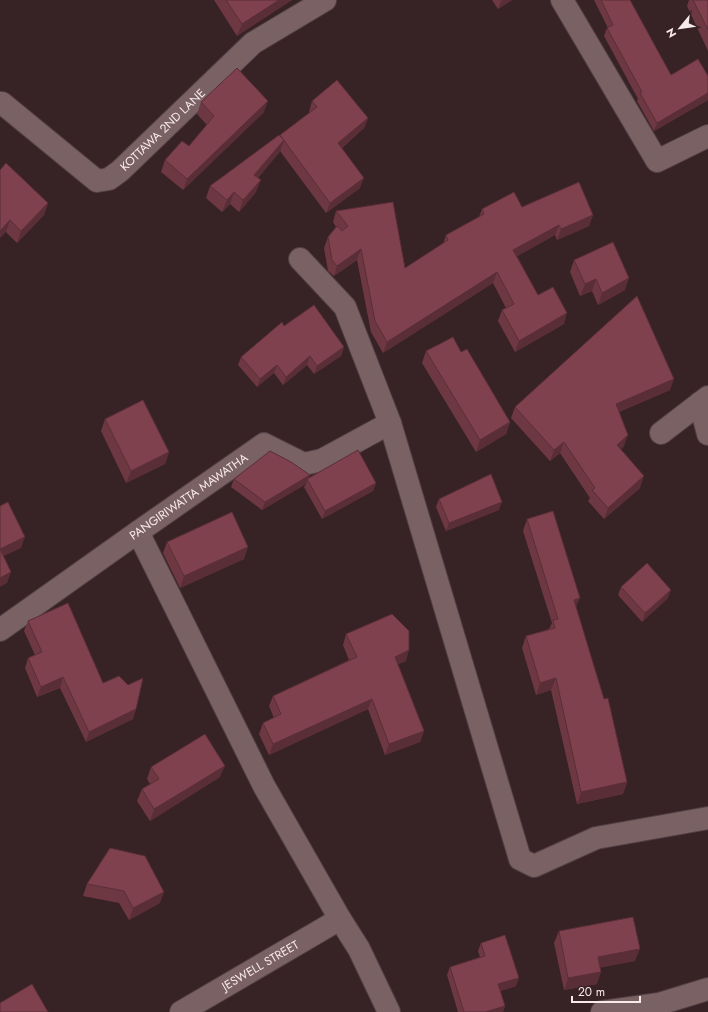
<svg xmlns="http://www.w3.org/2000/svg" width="708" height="1012" font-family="Jost,sans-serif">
<rect width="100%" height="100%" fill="#372226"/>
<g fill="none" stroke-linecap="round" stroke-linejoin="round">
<g stroke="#524044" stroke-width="24">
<g id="minor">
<path d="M562 0 657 161 708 136"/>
<path id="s1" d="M0 103H2L97 181 109 179 120 171 253 43 325 0"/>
<path d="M300 259 345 307 390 423 520 859 534 866 596 838 708 818"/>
<path d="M700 403 708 434"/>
<path d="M661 433 708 397"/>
<path d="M138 532 264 786 340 919 359 949 389 1012"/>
<path id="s2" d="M0 630 138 532 264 444 304 464 322 460 390 423"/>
<path id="s3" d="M181 1012 340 919"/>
<path d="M602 1012 659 1004 708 989"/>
</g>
</g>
<use href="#minor" stroke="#7a6164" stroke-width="22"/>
</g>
<path fill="#6e3843" d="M214 0H292L237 36Z
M492 0H512L498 9Z
M594 0H631L630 1 671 75 708 76V100L654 131 637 101 638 99 604 36 607 28H608Z
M689 0H708V51L687 6Z
M312 101 368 118 364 128 342 148 360 188 326 213 280 151 258 178 256 192 239 212 230 204 222 212 206 198 210 186 280 136 309 113V112Z
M201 102 264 112 183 190 161 172 165 160 189 146 207 125 197 114Z
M0 170 48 203 44 215 17 243 6 232Z
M522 207 593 215 589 226 557 240 555 235 517 256 538 295 564 324 515 352 498 321 502 310 506 308 493 283 383 353 371 332 357 260 334 276 328 271 324 248 328 237 336 227 333 222 336 211 405 268 443 244 446 235 479 217 482 209Z
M574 260 625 290 598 305 592 291 580 296 570 272Z
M284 326 344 347 341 356 314 374 307 365 283 385 274 373 257 387 238 365 241 357Z
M426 351 461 352 510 422 506 434 476 452 422 363Z
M670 390 619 412 624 446 621 449 640 488 604 519 588 501 590 498 560 453 550 461 511 418 515 407Z
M105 419 169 452 165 464 126 483 101 431Z
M308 478 376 483 373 491 322 519 304 487 306 484 262 510 231 487 234 479Z
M439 499 499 510 446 531 436 507Z
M527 519 576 607 627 782 623 794 577 804 551 690 536 695 522 648 526 636 549 629 552 623 523 531Z
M167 542 244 559 180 588 163 553Z
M621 587 668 598 642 622 618 595Z
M28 621 103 683 136 709 133 719 86 742 60 688 37 697 25 668 28 658 35 655 24 631Z
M346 634 406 661 398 664 424 731 420 742 385 755 368 709 269 755 259 734 263 723 274 718 269 706 273 696 349 660 343 645Z
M151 767 220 777 150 821 137 801 142 789 150 784 147 779Z
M110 848 160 903 129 920 119 903 83 896 87 884Z
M559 931 635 961 600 967 597 984 564 990 554 943Z
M481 943 516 986 500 991 505 1006 503 1012H458L447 975 450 967 480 957 478 951Z"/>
<path fill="#5a2e37" d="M279 0H292L237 36 242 24Z
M502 0H512L498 9 501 1Z
M708 93V100L654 131 657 123Z
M268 101 264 112 183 190 187 179Z
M368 118 364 128 334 154 338 143Z
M284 140 280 152 250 187 254 175Z
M364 178 360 188 326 213 330 203Z
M261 180 256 192 239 212 243 200Z
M234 192 230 204 222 212 227 200Z
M48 203 44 215 17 243 21 231Z
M593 215 589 226 557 240 561 229Z
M10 220 6 232 0 238V231Z
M559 225 555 235 509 261 513 250Z
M361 249 357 260 334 276 337 266Z
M497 272 493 283 383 353 387 342Z
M629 278 625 290 598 305 602 293Z
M596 279 592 291 580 296 585 284Z
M567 313 564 324 515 352 519 341Z
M344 347 341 356 314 374 317 366Z
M310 356 307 365 283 385 286 377Z
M277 365 274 373 257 387 260 379Z
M674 379 670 390 612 415 616 404Z
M510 422 506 434 476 452 480 440Z
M628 435 624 446 613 456 617 445Z
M564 442 560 453 550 461 554 450Z
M169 452 165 464 126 483 131 471Z
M310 475 306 484 262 510 265 502Z
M644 476 640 488 604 519 608 508Z
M376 483 373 491 322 519 325 511Z
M502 502 499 510 446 531 449 523Z
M25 537 21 548 0 558V549Z
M248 547 244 559 180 588 184 576Z
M11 572 7 583 0 587V578Z
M671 590 668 598 642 622 645 613Z
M580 598 575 609 574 600Z
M409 650 406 661 391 667 395 657Z
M63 677 60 688 37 697 41 687Z
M556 678 551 690 536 695 540 683Z
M372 699 368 709 269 755 273 744Z
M136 709 133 719 86 742 89 732Z
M424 731 420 742 385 755 389 744Z
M225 766 220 777 150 821 154 809Z
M627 782 623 794 577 804 581 792Z
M164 892 160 903 129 920 133 908Z
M640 949 635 961 594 969 598 957Z
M601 972 597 984 564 990 568 978Z
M519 978 516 986 495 993 498 984Z
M505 1006 503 1012H485Z"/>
<path fill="#80414e" stroke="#5a2e37" d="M226 0H279L242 24Z
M601 0H630L671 75 698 59 708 76V93L657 123 640 93 642 92 607 28 613 25Z
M693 0H708V30Z
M237 68 268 101 187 179 165 160 182 141 189 146 214 116 201 102Z
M337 80 368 118 338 143 364 178 330 203 280 135 317 107 312 101Z
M279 135 284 140 254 175 261 180 243 200 234 192 227 200 210 186Z
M6 163 48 203 21 231 10 220 0 231V170Z
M579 182 593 215 561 229 559 225 513 250 538 295 553 287 567 313 519 341 502 310 514 304 497 272 387 342 375 321 361 249 337 266 332 260 328 237 337 226 342 231 348 226 336 211 393 202 405 268 448 240 446 235 484 214 482 209 514 192 522 207Z
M613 242 629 278 602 293 596 279 585 284 574 260Z
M637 296 674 379 616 404 628 435 617 445 644 476 608 508 592 490 595 488 564 442 554 450 515 407Z
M314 305 344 347 317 366 310 356 286 377 277 365 260 379 241 357 282 322 284 326Z
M453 337 461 352 467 349 510 422 480 440 426 351Z
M143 400 169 452 131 471 105 419Z
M358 450 376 483 325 511 307 479Z
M270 451 291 462 310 475 265 502 234 479Z
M491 474 502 502 449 523 439 499Z
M8 502 25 537 0 549V506Z
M553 511 580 598 574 600 604 699 608 698 627 782 581 792 556 678 540 683 526 636 555 628 553 620 558 619 527 519Z
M232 512 248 547 184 576 167 542Z
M0 549 11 572 0 578Z
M647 563 671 590 645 613 621 587Z
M68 603 103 683 119 676 128 685 143 678 136 709 89 732 63 677 41 687 28 658 42 652 28 621Z
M392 614 409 631V650L395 657 424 731 389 744 372 699 273 744 263 723 281 714 273 696 357 657 346 634Z
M205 734 225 766 154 809 142 789 159 779 151 767Z
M110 848 145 856 164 892 133 908 124 891 87 884Z
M633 917 640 949 598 957 601 972 568 978 559 931Z
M505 935 519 978 498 984 505 1006 485 1012H464L450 967 485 956 481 943Z
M32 984 48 1012H0V1003Z"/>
<g text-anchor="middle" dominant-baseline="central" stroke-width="4" stroke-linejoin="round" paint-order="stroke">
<g font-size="12" fill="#f8e9eb" stroke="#372226">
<text stroke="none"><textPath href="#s1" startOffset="210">KOTTAWA 2ND LANE</textPath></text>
<text stroke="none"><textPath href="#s2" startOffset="231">PANGIRIWATTA MAWATHA</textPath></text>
<text stroke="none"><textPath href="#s3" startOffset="92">JESWELL STREET</textPath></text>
</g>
</g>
<g transform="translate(680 28) rotate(241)" stroke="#372226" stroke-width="3" paint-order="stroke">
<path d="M0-3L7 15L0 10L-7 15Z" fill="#f8e9eb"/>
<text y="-6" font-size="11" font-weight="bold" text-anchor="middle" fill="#f8e9eb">N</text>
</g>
<path d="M572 996v6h68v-6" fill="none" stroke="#f8e9eb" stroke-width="2"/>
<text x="578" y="996" font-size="12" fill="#f8e9eb" stroke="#372226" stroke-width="3" paint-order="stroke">20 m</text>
</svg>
